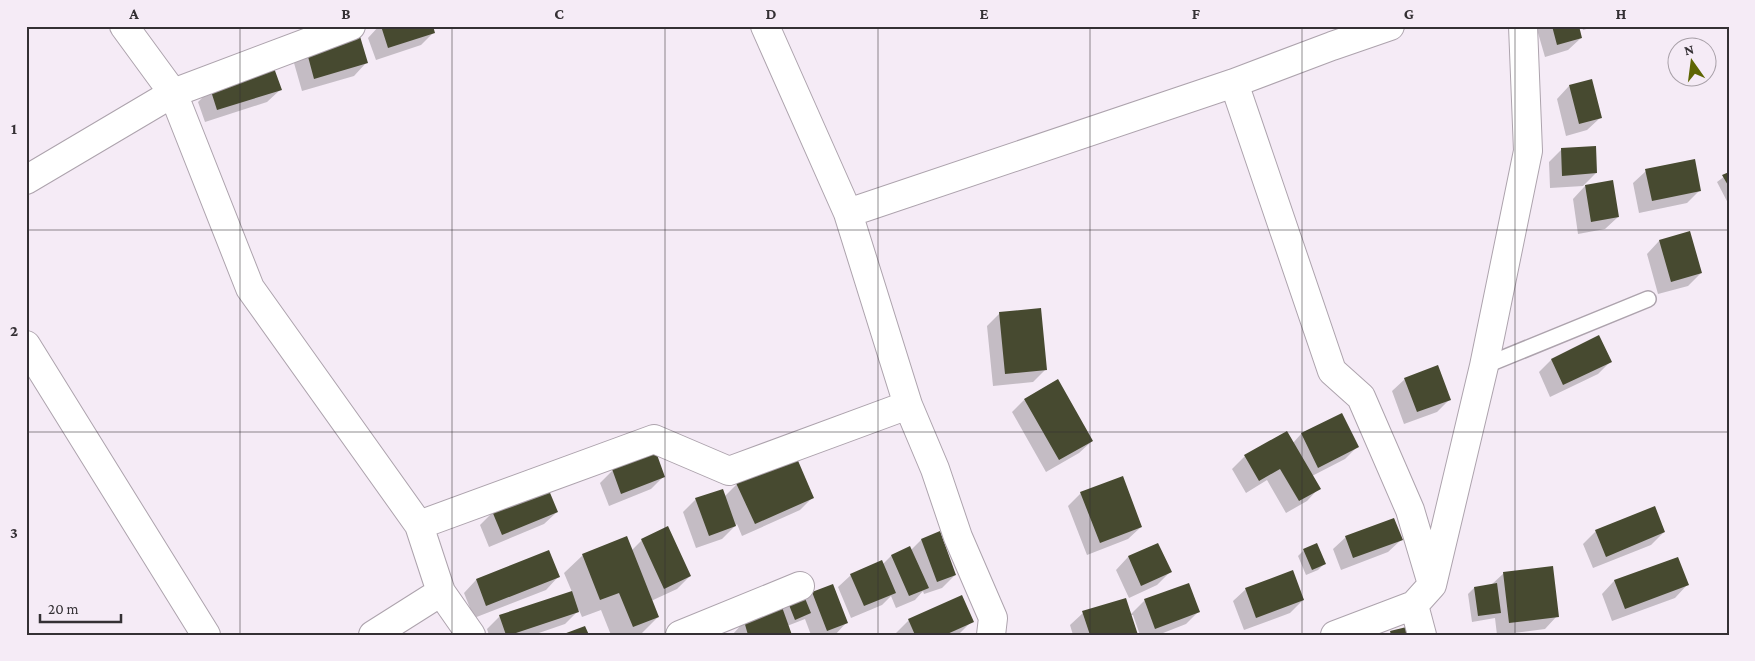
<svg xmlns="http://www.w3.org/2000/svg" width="1755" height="661" font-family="'Crimson Pro',serif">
<rect width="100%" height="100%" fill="#f5ebf6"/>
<path fill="#0003" d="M379 26H432L434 32 421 45 376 60 368 38Z
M1536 26H1577L1581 38 1568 50 1545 57Z
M1582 26H1597L1583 30Z
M306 50 366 63 354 76 302 91 294 63Z
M1569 86 1600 118 1587 130 1566 136 1557 99Z
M211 89 280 90 267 102 205 122 198 102Z
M1561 150 1596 173 1583 186 1550 188 1549 162Z
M1646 171 1700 190 1687 203 1639 213 1633 183Z
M1729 173V205L1717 182Z
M1585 186 1618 217 1605 229 1578 234 1573 199Z
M1690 233 1701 273 1688 286 1658 294 1647 254 1659 241Z
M1000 313 1046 369 1033 382 993 386 987 326Z
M1599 337 1611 361 1598 374 1550 397 1539 372 1551 360Z
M1405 379 1450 399 1437 412 1404 424 1392 391Z
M1024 400 1092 441 1079 453 1046 472 1012 412Z
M1342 414 1358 446 1345 459 1312 476 1319 488 1307 501 1286 513 1267 480 1246 493 1232 469 1245 456 1287 432 1293 443 1301 434Z
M613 470 664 476 651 489 609 506 600 483Z
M737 484 813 497 800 510 742 536 737 524 722 539 696 548 683 512 696 499 724 497Z
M1081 493 1141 527 1128 539 1087 555 1068 506Z
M493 512H557L544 524 489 547 480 525Z
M1596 531 1664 532 1651 545 1593 568 1583 544Z
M939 533 955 575 942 588 924 594 923 591 915 600 896 608 891 596 882 605 851 618 838 587 851 575 883 564 891 556 911 550 921 540Z
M1346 537 1401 540 1388 552 1341 570 1333 549Z
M642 540 690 576 677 589 651 601 658 617 640 635H611L601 610 582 617 579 610 565 624 533 635H489L487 629 500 616 572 592 564 573 583 555 632 550Z
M1157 544 1170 572 1157 585 1129 598 1116 570 1128 557Z
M1304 550 1324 564 1318 570 1306 575 1298 556Z
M548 552 558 577 546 590 474 618 464 593 476 580Z
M1677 558 1687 585 1675 598 1612 621 1602 594 1614 581Z
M1504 573 1557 616 1545 629 1497 635 1495 618 1472 622 1468 594 1474 588 1491 585Z
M1246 589 1303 600 1290 613 1244 630 1233 601Z
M812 593 846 623 835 635H811L805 619 787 626 790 635H732L744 622 782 607 805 601Z
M1145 600 1198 612 1186 624 1158 635H1140L1133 615H1131L1137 635H1073L1070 625 1083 613 1130 615Z
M909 620 972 621 958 635H890L896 633Z"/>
<path fill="#474a30" d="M381 26H433L435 33 388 48Z
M1552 26H1579L1582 38 1557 45Z
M359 33 368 63 314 79 306 49Z
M274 68 282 90 217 110 210 88Z
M1592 79 1602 118 1579 124 1569 85Z
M1596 146 1597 173 1562 176 1561 148Z
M1695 159 1701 191 1652 201 1645 169Z
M1729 172V187L1722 175Z
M1613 180 1619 217 1591 222 1585 185Z
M1690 231 1702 273 1671 282 1659 240Z
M1041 308 1047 370 1005 374 999 312Z
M1599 335 1612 362 1563 385 1551 359Z
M1438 365 1451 400 1417 412 1404 378Z
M1058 379 1093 441 1059 460 1024 399Z
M1342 413 1359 447 1318 468 1301 433Z
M1287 431 1321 489 1299 501 1280 469 1259 481 1244 455Z
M656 452 665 477 621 494 612 469Z
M796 456 814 498 755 524 736 483Z
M1123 476 1142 527 1100 543 1080 492Z
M548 488 558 512 502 535 492 511Z
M723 489 736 526 709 536 695 498Z
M1655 506 1665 532 1606 557 1595 530Z
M1394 518 1403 540 1353 558 1345 536Z
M668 526 691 576 664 589 641 539Z
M940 531 956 575 937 582 921 539Z
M627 536 659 617 633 627 619 593 600 600 582 554Z
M1158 543 1172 572 1141 586 1128 556Z
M1317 543 1326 564 1312 570 1303 549Z
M910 546 929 588 909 596 891 555Z
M549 550 560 577 486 606 476 579Z
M1678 557 1689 585 1625 609 1614 580Z
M882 560 896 593 864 606 850 574Z
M1553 566 1559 617 1509 623 1503 572Z
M1293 570 1304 600 1256 618 1245 588Z
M1189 583 1200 612 1155 629 1144 599Z
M1497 583 1501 613 1478 616 1474 587Z
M833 584 848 623 827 631 812 592Z
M800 586 811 613 795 620 787 600Z
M572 591 579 612 510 635H506L499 615Z
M962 595 974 622 945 635H915L908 619Z
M1126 598 1138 635H1090L1082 611Z
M782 607 792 635H748L744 621Z
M1419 624 1422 635H1391L1390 631Z
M585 626 589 635H561Z"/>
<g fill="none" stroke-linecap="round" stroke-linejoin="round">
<g stroke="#ada3ad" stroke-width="18">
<path id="service" d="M1484 366 1648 299"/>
</g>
<g stroke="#ada3ad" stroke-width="30">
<path id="minor" d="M124 26 173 93 250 288 419 525 441 592 471 635
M765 26 848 213 908 405 935 469 958 537 993 618 991 635
M1234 83 1332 371 1361 397 1410 510 1432 584
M26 180 173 93 351 26
M848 213 1234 83 1332 46 1390 26
M26 345 206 635
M419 525 654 439 729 471 908 405
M1414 605 1422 635
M373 635 441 592
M680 635 800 586
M1335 635 1414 605 1432 585 1484 366 1528 151 1523 26"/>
</g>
<use href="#service" stroke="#fff" stroke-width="15"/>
<use href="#minor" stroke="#fff" stroke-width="28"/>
</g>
<path fill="none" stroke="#343034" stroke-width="1" stroke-opacity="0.55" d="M240 26V635M452 26V635M665 26V635M878 26V635M1090 26V635M1302 26V635M1515 26V635M26 230H1729M26 432H1729"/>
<rect width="1755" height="661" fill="none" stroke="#f5ebf6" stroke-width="55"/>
<g transform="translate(1692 62) rotate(346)"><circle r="24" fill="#f5ebf6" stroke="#a8a0a8"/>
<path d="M0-4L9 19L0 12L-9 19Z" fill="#5e6503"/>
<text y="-8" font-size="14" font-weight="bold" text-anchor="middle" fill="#343034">N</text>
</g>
<path d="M40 614v8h81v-8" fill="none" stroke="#343034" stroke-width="2.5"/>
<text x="48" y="614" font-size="15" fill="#343034" stroke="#f5ebf6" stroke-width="4" paint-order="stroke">20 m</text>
<rect x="28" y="28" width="1700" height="606" fill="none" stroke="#343034" stroke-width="2"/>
<g font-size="16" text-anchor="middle" font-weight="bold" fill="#343034">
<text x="134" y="19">A</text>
<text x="346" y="19">B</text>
<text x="559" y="19">C</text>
<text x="771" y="19">D</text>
<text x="984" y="19">E</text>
<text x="1196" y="19">F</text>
<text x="1409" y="19">G</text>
<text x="1621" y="19">H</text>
<text x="14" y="134">1</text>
<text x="14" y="336">2</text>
<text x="14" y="538">3</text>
</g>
</svg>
